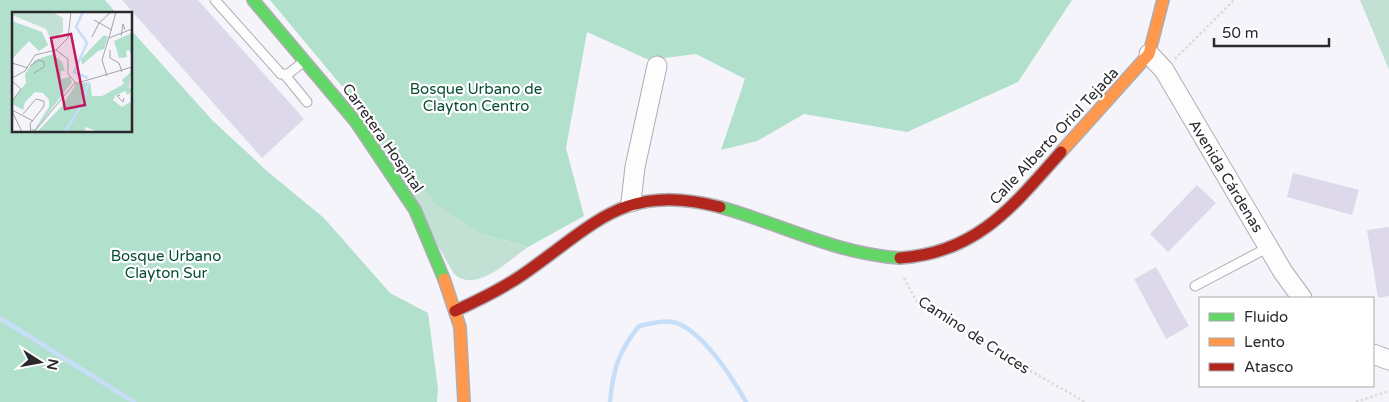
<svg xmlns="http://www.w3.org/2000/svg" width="1389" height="402" font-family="'Varela Round',sans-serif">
<rect width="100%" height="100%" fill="#f5f4fa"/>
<path fill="#c2e1d4" d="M1360 0H1389V70Z
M360 108 483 234 528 247C509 260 476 294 454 274Z"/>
<path fill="#b1e0cc" d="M0 0H105L117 14H14V131H131V30L213 121 267 171 324 218 390 293 428 313 438 389 437 402H0Z
M270 0H1072L1018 82 907 132 804 114 757 141 721 150 745 79 696 54 649 60 587 32 566 148 584 216 528 247 483 234 436 204 360 108Z"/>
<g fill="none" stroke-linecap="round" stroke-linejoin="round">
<path stroke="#c7def8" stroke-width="4.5" d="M0 318 134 402
M610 402C613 370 618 352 639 326 649 324 663 320 673 322 701 328 733 379 746 402"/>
</g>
<path fill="#ddd9ea" d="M122 0H198L304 119 262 158Z
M1293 173 1359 190 1352 215 1287 197Z
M1197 185 1216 203 1168 252 1150 234Z
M1389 227V296L1378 298 1367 230Z
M1156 267 1189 326 1166 339 1134 279Z"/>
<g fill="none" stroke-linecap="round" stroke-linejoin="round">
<g stroke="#aeadb2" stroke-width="11">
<path id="lane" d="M215 0 281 74H288L302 63
M285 75 307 102
M1195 286 1269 247"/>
</g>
<g stroke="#aeadb2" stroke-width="21">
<path id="street" d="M1149 54 1164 70 1283 272 1302 298
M631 202 635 167 657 66
M1373 354 1389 360"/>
</g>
<g stroke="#aeadb2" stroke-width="14">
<path id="fast" d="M253 0 356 122 415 210 444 279
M720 207C781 224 836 254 900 258"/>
</g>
<g stroke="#aeadb2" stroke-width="14">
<path id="slow" d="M1061 152 1149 54 1163 0
M444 279 460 327 464 402"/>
</g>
<g stroke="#aeadb2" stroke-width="14">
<path id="jam" d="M900 258C977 253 1013 206 1061 152
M455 311C479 300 504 288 525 273 596 223 626 182 720 207"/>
</g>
<path stroke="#dcdadd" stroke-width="2.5" stroke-dasharray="2.5 2.5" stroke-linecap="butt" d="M1175 59 1234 0
M904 278 917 302 955 321 989 347 1085 402
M1356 402 1389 391"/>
<use href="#lane" stroke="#fefdfe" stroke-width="9"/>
<use href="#street" stroke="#fefdfe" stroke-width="19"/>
<use href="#fast" stroke="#63d668" stroke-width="11"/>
<use href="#slow" stroke="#ff974d" stroke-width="11"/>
<use href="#jam" stroke="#b3261e" stroke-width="11"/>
</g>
<g text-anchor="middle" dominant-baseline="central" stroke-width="4.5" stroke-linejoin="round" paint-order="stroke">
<g font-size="15" fill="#074d34" stroke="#fff">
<text x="476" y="89">Bosque Urbano de<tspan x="476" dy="17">Clayton Centro</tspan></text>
<text x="166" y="256">Bosque Urbano<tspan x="166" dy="17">Clayton Sur</tspan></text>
</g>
<g font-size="15" fill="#2a292e" stroke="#fff">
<text transform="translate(1054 136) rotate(-47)">Calle Alberto Oriol Tejada</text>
<text transform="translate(383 138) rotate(55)">Carretera Hospital</text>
<text transform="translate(1226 176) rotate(59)">Avenida Cárdenas</text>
<text transform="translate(974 335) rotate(33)">Camino de Cruces</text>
</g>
</g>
<g transform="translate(12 12)">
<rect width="120" height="120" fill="#f5f4fa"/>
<path d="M0 0H40L51 6V20L39 28 34 17 0 3Z" fill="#c2e1d4"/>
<path d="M0 9 30 20 36 33 27 39 17 29 0 47ZM120 21V44L117 38 114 39 115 45 107 46 102 29ZM92 23 96 25 92 37 86 39 70 53 69 47ZM41 42 50 50 53 59H49V67L58 65 60 70 22 120 19 117H23L37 95V88L31 81 23 80 13 90 11 98 0 92V89L14 71 13 62 23 48ZM119 60 117 76 120 78 116 83 113 79 103 84 101 88 110 95 120 89V120H86L74 115 72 120H25L50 94 64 72 78 70 80 84H90L112 72 110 68Z" fill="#b1e0cc"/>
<path fill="none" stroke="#c7def8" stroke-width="2.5" d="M71 0 64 15 75 31 62 60 76 66M53 120 69 94 77 70"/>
<path fill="none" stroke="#a4a3a8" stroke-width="1" d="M82 8 100 18M98 22 104 0M109 24 111 12 113 18M80 25 87 11 99 0M97 26 120 17M44 38 56 26 59 0M98 38V46L107 51 110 60M0 51 16 56M18 54 27 48 32 50V55L22 61M95 64 90 48 98 22M0 66 13 59 23 43 44 38 56 47V62L64 71M0 69 9 77 0 89M108 83 105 84 111 90 112 86M0 98 21 109M0 99 10 120M11 102 24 87 32 89V94L18 112 19 120M22 120 62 72 120 55"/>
<path fill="#c2185b" fill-opacity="0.15" stroke="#c2185b" stroke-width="2.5" d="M59 22 73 93 53 97 39 26Z"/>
<rect width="120" height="120" fill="none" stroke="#2a292e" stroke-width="2.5"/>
</g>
<rect x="1199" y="297" width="175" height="90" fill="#ffffff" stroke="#aaa9ab"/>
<rect x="1209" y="313" width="25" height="8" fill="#63d668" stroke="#aaa9ab"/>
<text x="1244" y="322" font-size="15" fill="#2a292e">Fluido</text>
<rect x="1209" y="338" width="25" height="8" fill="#ff974d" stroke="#aaa9ab"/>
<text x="1244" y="347" font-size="15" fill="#2a292e">Lento</text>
<rect x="1209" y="363" width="25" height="8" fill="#b3261e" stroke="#aaa9ab"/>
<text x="1244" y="372" font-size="15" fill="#2a292e">Atasco</text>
<g transform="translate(40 362) rotate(101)" stroke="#ffffff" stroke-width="4" paint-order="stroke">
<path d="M0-4L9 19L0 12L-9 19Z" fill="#2a292e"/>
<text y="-8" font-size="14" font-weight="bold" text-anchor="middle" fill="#2a292e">N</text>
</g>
<path d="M1214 38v8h115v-8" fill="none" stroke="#2a292e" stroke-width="2.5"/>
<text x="1222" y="38" font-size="15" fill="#2a292e" stroke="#ffffff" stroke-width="4" paint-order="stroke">50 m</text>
</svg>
